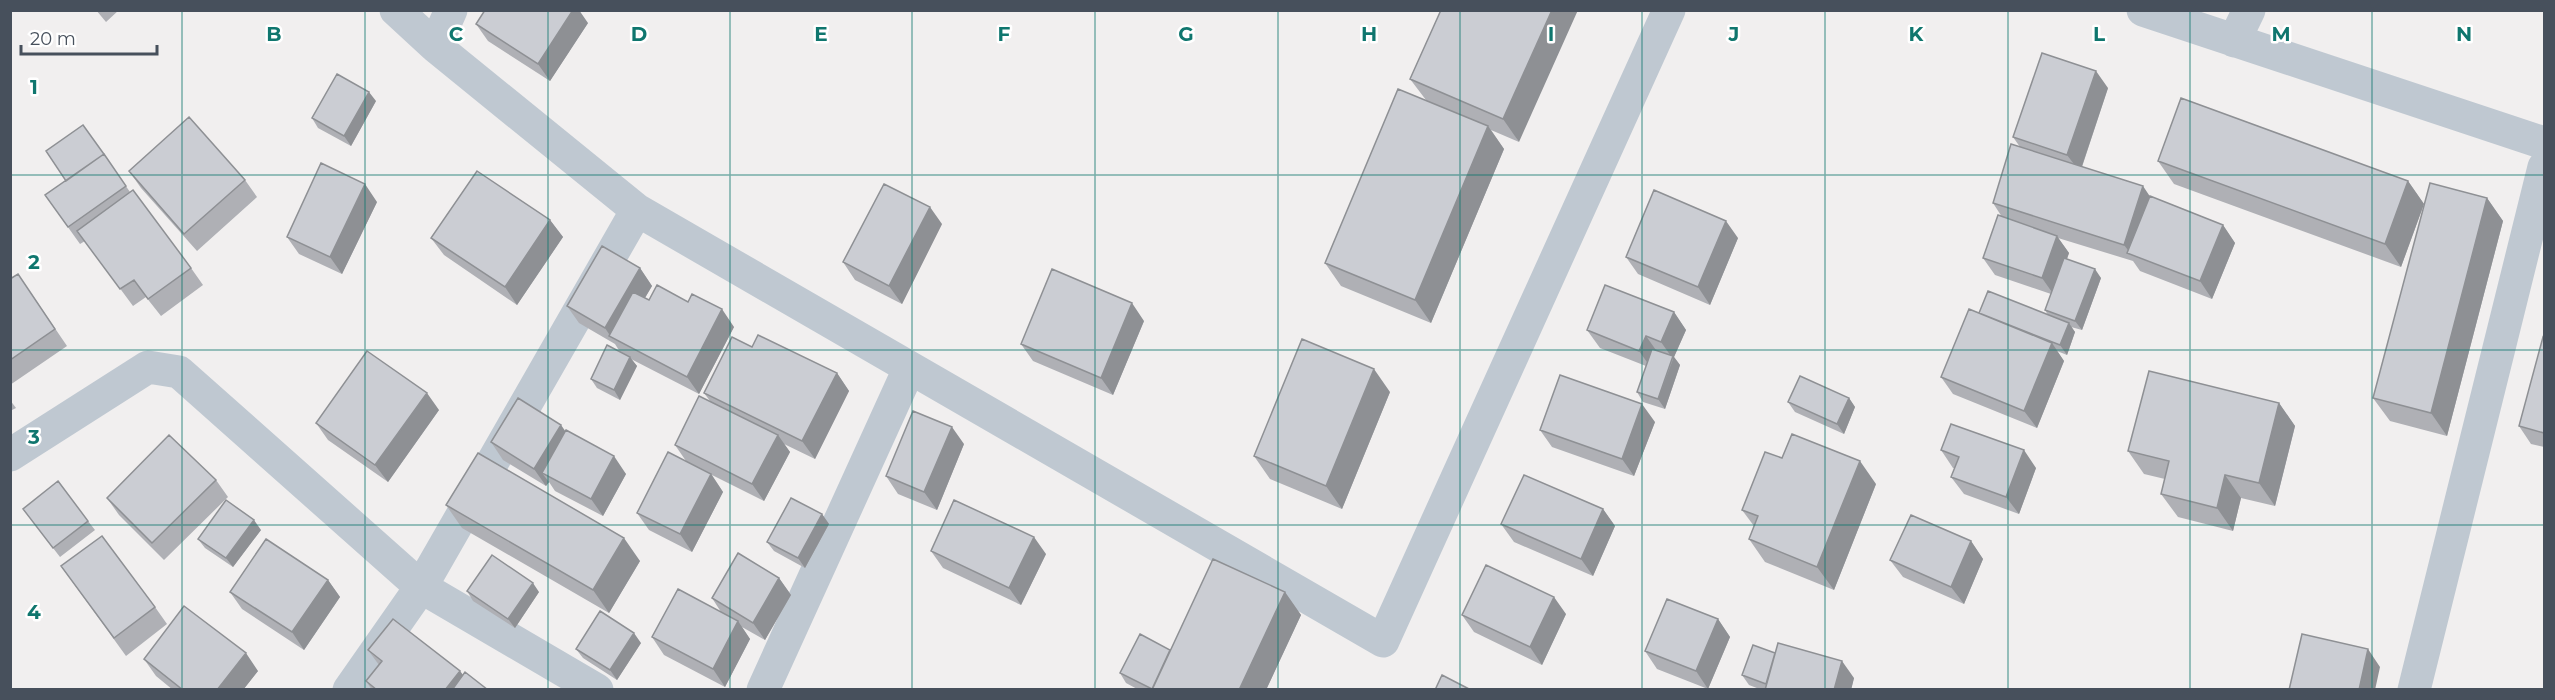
<svg xmlns="http://www.w3.org/2000/svg" width="2555" height="700" font-family="Montserrat,sans-serif">
<rect width="100%" height="100%" fill="#f1efef"/>
<g fill="none" stroke-linecap="round" stroke-linejoin="round">
<path stroke="#bfc8d1" stroke-width="33" d="M396 10 435 46 637 210 1383 641 1669 10
M2143 10 2544 143
M2234 41 2249 10
M435 46 451 10
M10 455 148 367 179 372 421 587 597 690
M349 690 421 587 637 210
M763 690 909 369
M2414 690 2544 167"/>
</g>
<path fill="#afb0b5" d="M96 10H119L106 22Z
M1441 10 1519 142 1491 130 1504 149 1431 323 1341 286 1325 263 1426 100 1410 79Z
M588 23 550 81 488 41 476 24Z
M2108 88 2082 167 2150 196 2223 225 2235 243 2212 299 2140 271 2133 261 2058 238 2069 253 2067 259 2101 278 2082 330 2071 327 2075 332 2067 355 2057 351 2064 361 2037 428 1953 394 1941 377 1979 314 2048 315 2045 310 2051 294 1995 275 1983 258 2002 217 1993 203 2020 147 2013 137Z
M376 101 351 146 318 128 312 118Z
M83 125 130 192 191 268 203 285 161 316 146 297 133 306 85 241 80 244 45 195 66 181Z
M2158 161 2408 181 2424 204 2401 267 2174 184Z
M129 171 245 180 257 197 197 251 141 188Z
M2487 198 2503 221 2447 436 2390 421 2373 398Z
M377 202 342 274 299 254 287 237Z
M550 220 563 237 517 305 444 255 431 238Z
M942 224 902 304 855 280 843 262Z
M1738 238 1710 305 1638 274 1626 257Z
M640 268 652 286 645 298 649 300 734 327 699 394 631 359 637 366 620 400 597 388 591 379 620 352 615 344 579 323 567 306Z
M18 274 67 346 10 385V279Z
M1674 312 1686 330 1674 357 1680 365 1665 409 1643 402 1637 392 1646 366 1600 348 1587 330Z
M1144 321 1113 395 1033 361 1021 344Z
M2544 338V447L2531 444 2519 426Z
M752 347 837 373 849 391 815 459 784 444 790 452 764 501 712 475 723 492 692 552 649 530 637 513 686 461 675 445 710 401 704 393Z
M1390 392 1342 509 1270 479 1254 456Z
M1849 398 1855 407 1844 434 1795 412 1788 402Z
M10 400 16 408 10 411Z
M2279 403 2295 426 2275 506 2241 498 2233 531 2178 517 2161 494 2165 479 2144 474 2128 451Z
M439 410 388 482 328 440 316 423Z
M1655 422 1634 476 1552 447 1540 430Z
M565 431 626 474 603 516 555 491 549 482 546 486 503 460 491 442Z
M964 444 937 510 898 494 886 476Z
M1941 450 2036 468 2019 514 1964 494 1951 477 1955 468H1953Z
M216 480 228 497 164 560 119 515 107 498Z
M1876 484 1834 590 1765 562 1749 539 1754 526 1742 510Z
M446 505 640 561 609 613 462 528Z
M23 509 88 521 95 530 60 557Z
M1603 509 1615 526 1593 576 1514 542 1501 524Z
M822 514 829 524 805 568 774 551 767 542Z
M261 530 233 567 205 548 198 539Z
M1971 541 1983 559 1964 604 1903 577 1890 560Z
M931 551 1046 554 1021 605 943 568Z
M61 566 155 607 167 624 126 656Z
M779 578 791 595 765 640 742 627 750 639 725 687 664 655 652 637 721 612 712 598Z
M328 580 340 597 304 650 242 609 230 592Z
M467 591 539 592 515 628 473 601Z
M1285 592 1301 615 1266 690H1139L1126 683 1120 673 1170 650Z
M1566 614 1542 665 1474 632 1462 615Z
M1718 619 1730 637 1708 689 1657 669 1645 651Z
M641 643 617 680 583 658 576 649Z
M368 650 460 671 463 675 488 690H372L366 681 379 665Z
M144 659 258 671 243 690H173L156 676Z
M1742 675 1854 678 1851 690H1762L1749 685Z"/>
<path fill="#8e9094" d="M573 10H579L588 23 550 81 538 64Z
M1552 10H1578L1519 142 1503 119Z
M2096 71 2108 88 2080 172 2067 155Z
M369 92 376 101 351 146 344 136Z
M1488 126 1504 149 1431 323 1415 300Z
M2408 181 2424 204 2401 267 2385 244Z
M365 184 377 202 342 274 330 257Z
M2143 186 2155 204 2131 254 2124 245Z
M2487 198 2503 221 2447 436 2431 413Z
M930 207 942 224 902 304 889 286Z
M550 220 563 237 517 305 505 287Z
M1726 221 1738 238 1710 305 1698 287Z
M2223 225 2235 243 2212 299 2200 281Z
M2057 236 2069 253 2054 295 2042 278Z
M640 268 652 286 619 341 611 337 605 328Z
M2095 269 2101 278 2082 330 2075 321Z
M1132 303 1144 321 1113 395 1101 378Z
M722 309 734 327 699 394 687 377Z
M1674 312 1686 330 1674 357 1680 365 1665 409 1658 399 1673 359 1661 342Z
M2069 323 2075 332 2067 355 2060 345Z
M1646 336 1658 353 1652 369 1639 351Z
M2052 343 2064 361 2037 428 2024 411Z
M630 357 637 366 620 400 614 390Z
M1374 369 1390 392 1342 509 1326 486Z
M837 373 849 391 815 459 802 441Z
M427 393 439 410 388 482 375 465Z
M1849 398 1855 407 1844 434 1837 424Z
M2279 403 2295 426 2275 506 2259 483Z
M1642 404 1655 422 1634 476 1622 459Z
M561 425 573 442 542 473 549 482 546 486 534 469Z
M952 427 964 444 937 510 924 492Z
M778 435 790 452 764 501 752 484Z
M2024 450 2036 468 2019 514 2006 497Z
M614 456 626 474 603 516 591 499Z
M1860 461 1876 484 1834 590 1817 567Z
M711 474 723 492 692 552 680 534Z
M2225 475 2241 498 2233 531 2217 508Z
M1603 509 1615 526 1593 576 1581 559Z
M822 514 829 524 805 568 798 558Z
M254 520 261 530 233 567 226 558Z
M1034 537 1046 554 1021 605 1009 588Z
M624 538 640 561 609 613 593 590Z
M1971 541 1983 559 1964 604 1951 587Z
M779 578 791 595 765 640 753 623Z
M328 580 340 597 304 650 292 632Z
M533 583 539 592 515 628 508 619Z
M1285 592 1301 615 1266 690H1239Z
M1554 597 1566 614 1542 665 1530 647Z
M1718 619 1730 637 1708 689 1696 671Z
M738 621 750 639 725 687 713 669Z
M634 633 641 643 617 680 610 670Z
M2368 649 2380 667 2375 690H2359Z
M246 653 258 671 243 690H217Z
M1842 661 1854 678 1851 690H1834Z
M460 671 472 688 471 690H445Z"/>
<path fill="#cbcdd3" stroke="#8e9094" stroke-width="1.5" d="M485 10H573L538 64 476 24Z
M1441 10H1552L1503 119 1410 79Z
M2042 53 2096 71 2067 155 2013 137Z
M337 74 369 92 344 136 312 118Z
M1398 89 1488 126 1415 300 1325 263Z
M2181 98 2408 181 2385 244 2158 161Z
M189 117 245 180 184 234 129 171Z
M83 125 106 157 104 154 66 181 46 151Z
M2011 144 2143 186 2124 245 1993 203Z
M104 154 126 186 68 227 45 195Z
M321 163 365 184 330 257 287 237Z
M477 171 550 220 505 287 431 238Z
M2430 183 2487 198 2431 413 2373 398Z
M884 184 930 207 889 286 843 262Z
M133 190 191 268 148 299 134 280 120 289 77 231Z
M1654 190 1726 221 1698 287 1626 257Z
M2150 196 2223 225 2200 281 2127 253Z
M1998 215 2057 236 2042 278 1983 258Z
M602 246 640 268 605 328 567 306Z
M2064 258 2095 269 2075 321 2045 310Z
M1052 269 1132 303 1101 378 1021 344Z
M18 274 55 329 10 360V279Z
M657 285 688 302 692 294 722 309 687 377 609 336 633 292 649 300Z
M1605 285 1674 312 1661 342 1646 336 1639 351 1587 330Z
M1988 291 2069 323 2060 345 1979 313Z
M1969 309 2052 343 2024 411 1941 377Z
M758 335 837 373 802 441 704 393 732 337 752 347Z
M2543 337 2544 338V433L2519 426Z
M1302 339 1374 369 1326 486 1254 456Z
M607 345 630 357 614 390 591 379Z
M1652 349 1673 356 1658 399 1637 392Z
M367 351 427 393 375 465 316 423Z
M2149 371 2279 403 2259 483 2225 475 2217 508 2161 494 2169 461 2128 451Z
M1560 375 1642 404 1622 459 1540 430Z
M1800 376 1849 398 1837 424 1788 402Z
M699 396 778 435 752 484 675 445Z
M518 398 561 425 534 469 491 442Z
M913 411 952 427 924 492 886 476Z
M1951 424 2024 450 2006 497 1951 477 1959 457 1941 450Z
M566 430 614 456 591 499 542 473Z
M1792 434 1860 461 1817 567 1749 539 1758 516 1742 510 1765 452 1782 458Z
M169 435 216 480 152 543 107 498Z
M668 452 711 474 680 534 637 513Z
M478 453 624 538 593 590 446 505Z
M1524 475 1603 509 1581 559 1501 524Z
M58 481 88 521 53 548 23 509Z
M791 498 822 514 798 558 767 542Z
M226 500 254 520 226 558 198 539Z
M954 500 1034 537 1009 588 931 551Z
M1911 515 1971 541 1951 587 1890 560Z
M102 536 155 607 114 638 61 566Z
M266 539 328 580 292 632 230 592Z
M738 553 779 578 753 623 712 598Z
M492 555 533 583 508 619 467 591Z
M1213 559 1285 592 1239 690H1152Z
M1486 565 1554 597 1530 647 1462 615Z
M678 589 738 621 713 669 652 637Z
M1667 599 1718 619 1696 671 1645 651Z
M184 606 246 653 217 690H183L144 659Z
M600 611 634 633 610 670 576 649Z
M393 619 460 671 445 690H377L366 681 382 661 368 650Z
M1140 634 1170 650 1152 689 1120 673Z
M2302 634 2368 649 2359 690H2289Z
M1778 643 1842 661 1834 690H1765Z
M1753 645 1775 653 1766 684 1742 675Z
M465 672 488 690H452Z
M1442 675 1471 690H1435Z"/>
<path fill="none" stroke="#0f766e" stroke-width="1.5" stroke-opacity="0.55" d="M182 10V690M365 10V690M548 10V690M730 10V690M912 10V690M1095 10V690M1278 10V690M1460 10V690M1642 10V690M1825 10V690M2008 10V690M2190 10V690M2372 10V690M10 175H2544M10 350H2544M10 525H2544"/>
<g font-size="20" text-anchor="middle" font-weight="bold" fill="#0f766e" stroke="#fff" stroke-width="5" stroke-linejoin="round" paint-order="stroke">
<text x="274" y="41">B</text>
<text x="456" y="41">C</text>
<text x="639" y="41">D</text>
<text x="821" y="41">E</text>
<text x="1004" y="41">F</text>
<text x="1186" y="41">G</text>
<text x="1369" y="41">H</text>
<text x="1551" y="41">I</text>
<text x="1734" y="41">J</text>
<text x="1916" y="41">K</text>
<text x="2099" y="41">L</text>
<text x="2281" y="41">M</text>
<text x="2464" y="41">N</text>
<text x="34" y="94">1</text>
<text x="34" y="269">2</text>
<text x="34" y="444">3</text>
<text x="34" y="619">4</text>
</g>
<rect width="2555" height="700" fill="none" stroke="#47505c" stroke-width="24"/>
<path d="M21 45v9h136v-9" fill="none" stroke="#47505c" stroke-width="3"/>
<text x="30" y="45" font-size="18" fill="#47505c" stroke="#ffffff" stroke-width="4.5" paint-order="stroke">20 m</text>
</svg>
